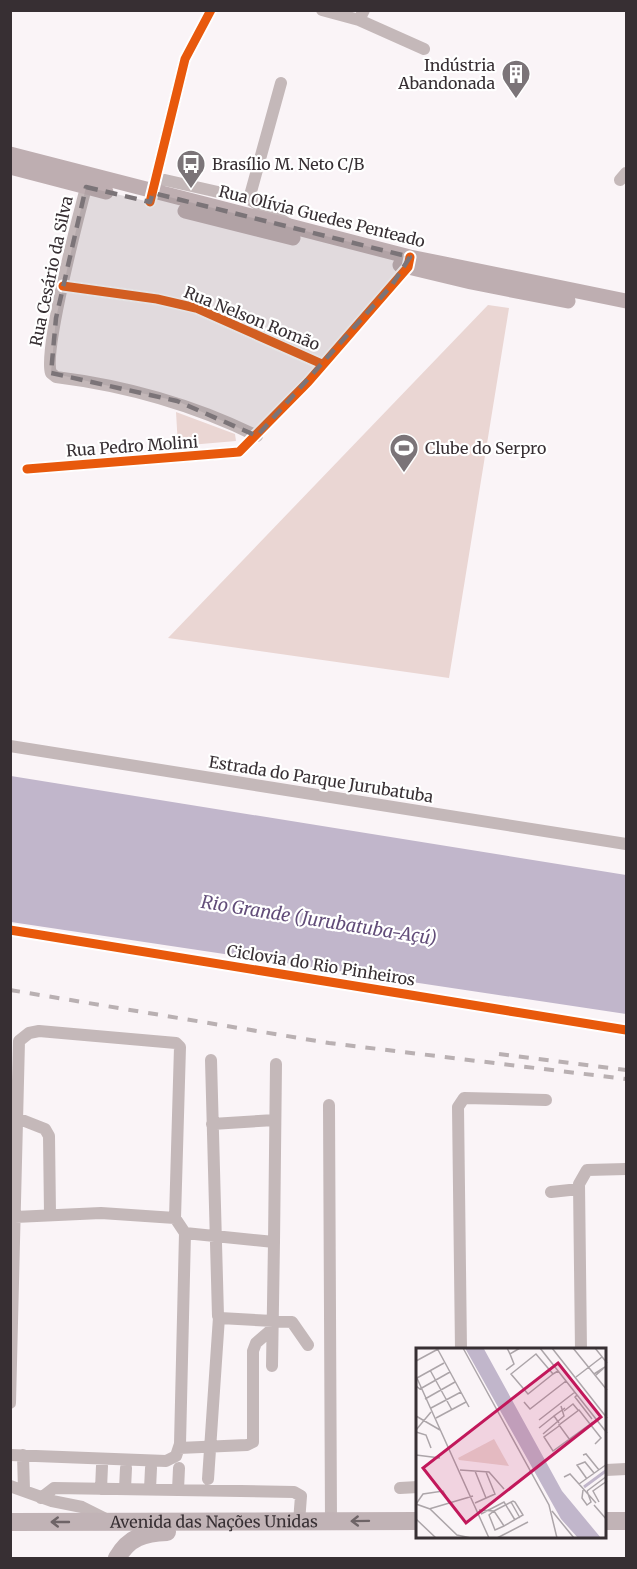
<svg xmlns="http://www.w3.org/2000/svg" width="637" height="1569" font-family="Merriweather,serif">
<rect width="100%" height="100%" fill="#faf4f7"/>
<path fill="#ead6d3" d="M488 305 509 308 449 678 168 638Z
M176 412 235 434 236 441 178 446Z"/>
<path fill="#c1b6cb" d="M11 776 626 875V1014L11 922Z"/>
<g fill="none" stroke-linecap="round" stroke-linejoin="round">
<path stroke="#c4b8b9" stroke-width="12" d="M322 10 359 20 364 10
M359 20 424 49
M156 178 249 199 288 224
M88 180C80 210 43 351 51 373L56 377C128 386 192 404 257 436
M620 180 626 173
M249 199 281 83
M150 202 185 59 211 10
M63 286 157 299 196 308 322 364
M27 469 239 452 308 382 408 267 409 261
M10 746 626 844
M211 1060 218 1316 220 1318 292 1322 308 1345
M329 1105 331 1521
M17 1118 45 1129 49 1136 50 1214
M212 1124 275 1120
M551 1192 579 1189
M185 1233 274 1242 272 1366
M274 1242 276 1064
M461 1350 458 1107 464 1098 546 1100
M581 1350 579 1184 587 1170 626 1169
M10 1403 19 1041 29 1033 39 1031 176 1043 180 1047 175 1218
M179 1448 247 1445 253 1442V1351L256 1343 271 1330
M10 1455 166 1461 176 1456 180 1444 185 1233 175 1218 101 1213 15 1217
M23 1455 24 1490
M606 1470 626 1469
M208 1479 219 1317
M10 1486 52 1501 82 1507 108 1520
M400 1488 418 1487
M101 1489 102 1466
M125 1489 126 1468
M150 1489 151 1468
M178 1490 179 1468
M41 1498 54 1488 294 1492 301 1496 299 1522"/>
<path stroke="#beaeb1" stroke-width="15" d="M10 154 410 257 626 301
M10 167 106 192
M185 211 293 238
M400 265 471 282 568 301"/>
<g stroke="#c1b3b6" stroke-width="18">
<path d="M606 1521H626"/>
<path id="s1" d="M10 1522 418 1521"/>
<path d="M117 1558C129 1537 144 1533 167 1532"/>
</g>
<path stroke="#b9b0b2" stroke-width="4" stroke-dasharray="10 10" stroke-linecap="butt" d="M10 990 329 1043 626 1079
M499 1054 626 1070"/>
<g stroke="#fff" stroke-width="13">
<path id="cycleway" d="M150 202 185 59 211 10
M63 286 157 299 196 308 322 364
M27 469 239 452 308 382 408 267 410 257
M10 930 626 1030"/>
</g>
<use href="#cycleway" stroke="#e8590c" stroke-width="9"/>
</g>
<defs><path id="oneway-shaft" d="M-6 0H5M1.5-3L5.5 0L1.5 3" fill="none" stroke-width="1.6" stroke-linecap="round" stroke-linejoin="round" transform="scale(1.5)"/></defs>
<g stroke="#6e6467">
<use href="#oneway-shaft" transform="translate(360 1521) rotate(179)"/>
<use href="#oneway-shaft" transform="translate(60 1522) rotate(180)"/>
</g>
<path fill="#7b7478" fill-opacity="0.2" stroke="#7b7478" stroke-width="4.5" stroke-dasharray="12 8" stroke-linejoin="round" d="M86 187 150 202 153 193 410 257 392 285 257 436 177 401 51 373 56 318Z"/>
<defs>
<g id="building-pin" transform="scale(1.5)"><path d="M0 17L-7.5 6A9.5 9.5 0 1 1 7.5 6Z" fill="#7b7478" stroke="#fff"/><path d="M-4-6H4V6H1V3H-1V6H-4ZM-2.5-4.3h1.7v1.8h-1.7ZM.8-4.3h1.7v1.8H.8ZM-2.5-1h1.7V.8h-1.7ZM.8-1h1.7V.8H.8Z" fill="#fff"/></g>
<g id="bus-pin" transform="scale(1.5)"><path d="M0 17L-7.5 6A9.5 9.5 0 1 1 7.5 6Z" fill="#7b7478" stroke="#fff"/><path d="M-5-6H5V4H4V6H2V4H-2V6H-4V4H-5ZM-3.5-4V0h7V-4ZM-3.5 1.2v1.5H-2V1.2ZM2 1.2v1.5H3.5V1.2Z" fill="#fff"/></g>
<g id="stadium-pin" transform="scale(1.5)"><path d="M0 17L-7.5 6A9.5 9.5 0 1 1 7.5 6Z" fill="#7b7478" stroke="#fff"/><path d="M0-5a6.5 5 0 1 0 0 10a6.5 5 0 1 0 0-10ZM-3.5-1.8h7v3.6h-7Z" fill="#fff"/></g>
</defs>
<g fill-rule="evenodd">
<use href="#building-pin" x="516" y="74"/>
<use href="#bus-pin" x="191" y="164"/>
<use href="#stadium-pin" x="404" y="448"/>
</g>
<g text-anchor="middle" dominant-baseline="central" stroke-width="4.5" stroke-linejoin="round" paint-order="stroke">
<g font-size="16" fill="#372f33" stroke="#fff" text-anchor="start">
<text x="495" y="65" text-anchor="end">Indústria<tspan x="495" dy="18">Abandonada</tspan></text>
<text x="212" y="164">Brasílio M. Neto C/B</text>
<text x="425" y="448">Clube do Serpro</text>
</g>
<g font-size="16" fill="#372f33" stroke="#fff">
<text transform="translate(322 216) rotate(14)">Rua Olívia Guedes Penteado</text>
<text transform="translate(51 271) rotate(-78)">Rua Cesário da Silva</text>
<text transform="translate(252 318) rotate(22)">Rua Nelson Romão</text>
<text transform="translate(132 446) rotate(-4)">Rua Pedro Molini</text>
<text transform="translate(321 779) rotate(9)">Estrada do Parque Jurubatuba</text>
<text transform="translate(321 965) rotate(9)">Ciclovia do Rio Pinheiros</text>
<text stroke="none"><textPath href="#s1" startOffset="204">Avenida das Nações Unidas</textPath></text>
</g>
<g font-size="18" font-style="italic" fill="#624d79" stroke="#fff">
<text transform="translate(319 920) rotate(9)">Rio Grande (Jurubatuba-Açú)</text>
</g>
</g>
<g transform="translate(416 1348)">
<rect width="190" height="190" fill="#faf4f7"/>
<path d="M78 91 93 118 43 112 42 110Z" fill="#ead6d3"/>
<path d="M49 0 68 1 146 143 185 190H162L145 171Z" fill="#c1b6cb"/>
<path fill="none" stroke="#c1b6cb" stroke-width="3" d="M168 139 191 122"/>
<path fill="none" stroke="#aca5a9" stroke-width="1.5" d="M21 0 53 59M47 0 133 157 141 190M91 0 94 6 104 0M124 0 191 85M136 0 191 70M157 0 191 42M179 0 191 15M0 13 24 0M14 22 36 62M90 22 98 16 94 6M137 26 112 46 95 26 120 6 137 26 142 23M178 26 189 19 179 28M0 28 73 190M160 29 186 9M1 30 28 15M0 38 4 41 34 24M161 47 159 49 176 71M9 51 39 34M108 54 114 61 150 33M15 60 45 44M148 63 157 56 162 62M0 68 24 82M20 70 50 54M123 72 159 44M143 75 138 68 149 60M143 78 128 89 137 103 177 74M123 80 138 68M0 82 15 64M0 84 10 87 15 100M127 86 148 68 145 58M154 92 143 77 163 62 185 90 179 96M0 107 24 110M167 107 170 106 183 122M44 122 73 124 88 141M59 123 70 150M148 129 154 126 180 155M171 131 161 117 169 114 178 125M163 136 191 116M167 142 166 150 171 157 175 154 171 143M171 143 191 128M95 154 104 170M183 154 177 143 191 133M59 155 79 146 70 124M34 156 27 143 7 146 0 156 14 161 41 187 55 190M178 157 191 172M13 161 57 148M63 162 78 163 88 178 107 167 99 154 97 153 78 163 73 167 79 182 88 178M136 163 158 190M65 166 88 154 99 172M0 171 20 190M81 190 112 174"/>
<path fill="#c2185b" fill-opacity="0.15" stroke="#c2185b" stroke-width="3" d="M142 15 185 69 50 175 7 120Z"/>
<rect width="190" height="190" fill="none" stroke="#372f33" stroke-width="3"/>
</g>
<rect width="637" height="1569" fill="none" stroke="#372f33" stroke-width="24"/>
</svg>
